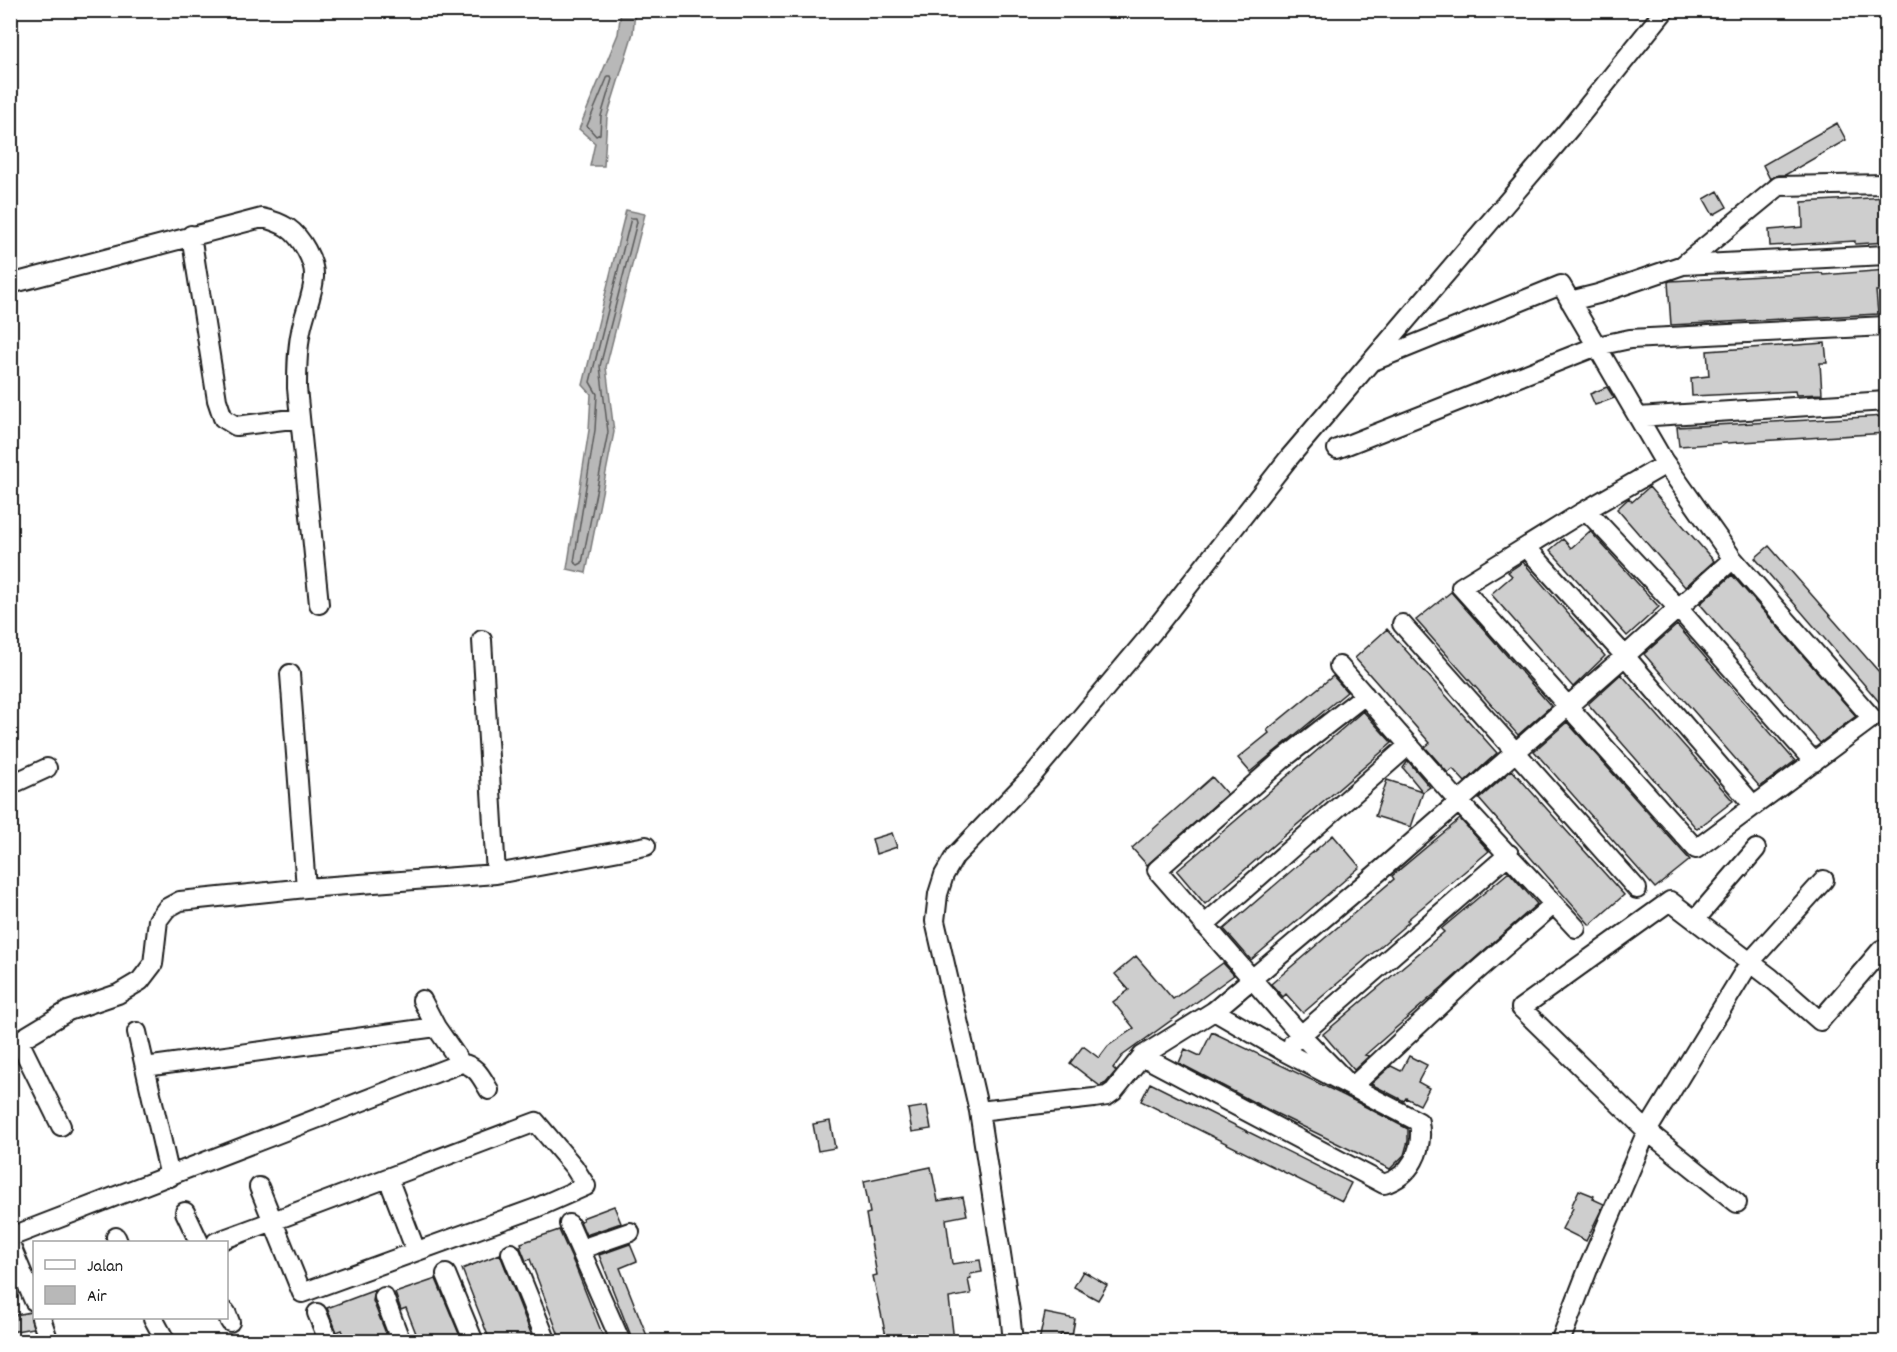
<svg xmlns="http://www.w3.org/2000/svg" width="1897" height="1352" font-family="Dekko,sans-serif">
<rect width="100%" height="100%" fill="#fff"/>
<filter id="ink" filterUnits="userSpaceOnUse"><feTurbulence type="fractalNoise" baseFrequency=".0167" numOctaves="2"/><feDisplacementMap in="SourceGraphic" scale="12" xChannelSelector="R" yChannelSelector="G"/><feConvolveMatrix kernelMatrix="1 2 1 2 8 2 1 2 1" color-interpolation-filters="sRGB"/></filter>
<g filter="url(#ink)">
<path fill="#b8b8b8" stroke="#7a7a7a" stroke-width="1.5" d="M621 10 635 11 633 33 607 117 604 166H590L595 143 579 129 618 34Z
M626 210 645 214 606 367 614 432 586 573 567 569 589 430 591 394 583 385Z"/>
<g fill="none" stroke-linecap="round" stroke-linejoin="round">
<path stroke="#5a5a5a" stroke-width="1.5" d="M608 76H611L612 79 601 116 600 134 596 136 587 126Z
M631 218H636L637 222 600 366 608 432 582 563 578 565 574 562 595 430 597 394 590 382Z"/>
</g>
<path fill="#cecece" stroke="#1c1c1c" stroke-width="1.5" d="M1837 123 1846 140 1785 175H1778L1770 179 1763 165Z
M1718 191 1727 207 1713 215 1704 199Z
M1887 197V242L1855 244V241L1770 246 1769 230 1803 227 1802 202Z
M1887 270V290L1876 291 1878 314 1671 325 1668 282 1670 281 1822 273 1823 275Z
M1825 343 1827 363H1820L1822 394 1796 395 1795 391 1692 396 1691 378 1709 376 1707 351Z
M1607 387 1614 398 1595 405 1590 394Z
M1887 416V433L1679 446 1677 427Z
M1649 487 1714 561 1685 587 1617 509 1629 498 1632 502Z
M1590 531 1659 607 1627 636 1550 550 1563 539 1571 548Z
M1769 546 1887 681V711L1755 558Z
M1523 562 1605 656 1573 687 1491 594 1512 576 1508 572Z
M1732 575 1856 716 1820 743 1700 604Z
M1451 592 1551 706 1518 735 1416 620Z
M1677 625 1795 761 1760 787 1644 654Z
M1387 629 1497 753 1465 782 1453 769 1448 773 1425 747 1430 743 1355 658Z
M1621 674 1733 801 1697 829 1588 704Z
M1333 676 1347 692 1250 772 1238 758 1269 733 1267 730Z
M1363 711 1392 743 1205 904 1177 871Z
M1567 722 1690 860 1655 888 1534 751Z
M1408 761 1430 787 1423 792 1411 827 1375 816 1387 780 1422 791 1403 768Z
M1512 770 1624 895 1590 925 1479 799Z
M1212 777 1227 794 1147 865 1132 848Z
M1460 819 1489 851 1407 920 1409 922 1303 1013 1286 994 1283 997 1271 984 1394 879 1392 876Z
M892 833 897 847 876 854 872 839Z
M1333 835 1360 867 1251 960 1224 929Z
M1509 872 1537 904 1365 1055 1369 1056 1354 1070 1323 1034 1444 932 1441 929Z
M1136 956 1173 999 1223 963 1234 975 1122 1056 1113 1068 1116 1071 1106 1083 1100 1086 1070 1063 1083 1046 1099 1058 1108 1046 1134 1028 1113 1002 1129 990 1115 974Z
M1212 1032 1345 1096 1408 1129V1141L1404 1155 1390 1169 1267 1109 1179 1063 1185 1049 1200 1056Z
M1409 1056 1427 1065 1418 1082 1429 1088 1420 1105 1406 1098 1404 1101 1371 1084 1391 1066 1401 1071Z
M1150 1083 1351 1183 1342 1201 1141 1101Z
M927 1106 931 1129 912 1132 908 1109Z
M830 1121 835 1148 818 1151 813 1124Z
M931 1167 938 1201 963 1197 967 1215 946 1219 952 1264 980 1260 982 1272 970 1274 971 1278 968 1279 971 1294 949 1298 954 1341H936L934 1336 928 1335 887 1341 873 1276 877 1275 866 1214 870 1213 864 1181Z
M1579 1190 1594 1196 1593 1199 1604 1204 1586 1241 1562 1229 1573 1208 1571 1207Z
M614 1206 621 1223 586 1235 580 1221 583 1220 582 1218Z
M559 1230 576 1268 605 1341H561L530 1259 526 1261 520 1246H522L521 1243Z
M630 1244 637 1261 620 1268 649 1341H633L599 1255Z
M500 1254 501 1257 534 1341H490L480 1315 462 1269Z
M1083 1271 1107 1285 1098 1300 1074 1287Z
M436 1279 462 1341H419L406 1308 401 1310 395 1293Z
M375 1290 373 1301 389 1341H347L342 1330 337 1332 327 1308Z
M31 1312 33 1328 10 1332V1316Z
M1045 1313 1075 1319 1072 1336 1061 1334 1058 1341H1039Z"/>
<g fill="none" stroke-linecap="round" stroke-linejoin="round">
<g stroke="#1c1c1c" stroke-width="22">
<path id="minor" d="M191 235 217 400 223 418 236 426 300 418
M1683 265 1886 255
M10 284 262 218C272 220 280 223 288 228 301 237 315 261 314 277 313 296 304 313 301 331 297 350 297 369 297 388L319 604
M1570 301 1598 294 1683 265 1779 186 1886 184
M1638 417 1886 401
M1337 449 1597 346 1630 339 1886 326
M1666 464 1581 513 1461 587 1696 849 1872 718 1733 559
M1586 510 1678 608 1814 762
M1526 547 1625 656 1754 806
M1402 624 1637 889
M482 640 496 874
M1339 666 1458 801 1576 928
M290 674 306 888
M1365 695 1283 759 1157 870 1300 1034 1352 1087 1471 976 1554 904
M10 785 47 768
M1695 920 1756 849
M1204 925 1409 745
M422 1000 436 1027 461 1063
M137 1032 170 1177
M19 1041 61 1126
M1293 1042 1509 854
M10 1046 68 1011 118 994 140 981 153 964 158 920 167 908 180 901 306 888 496 874 646 846
M1142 1056 1384 1184C1411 1176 1424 1150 1419 1122L1283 1051 1214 1011
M145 1067 436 1027
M979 1111 1094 1098 1107 1096 1114 1091 1142 1056 1214 1011 1382 869 1625 656 1733 559 1663 460 1561 285 1376 360
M388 1178 416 1251
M1737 1203 1647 1131 1521 1008 1670 901 1771 978 1820 1021 1881 950
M185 1212 199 1242
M569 1224 621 1342
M10 1237 461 1063C477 1066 481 1077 489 1090
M116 1237 118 1242
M216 1242C323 1203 429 1162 536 1122L574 1167 586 1186 536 1208 302 1293 259 1187
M10 1244 34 1301
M581 1249 630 1232
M511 1253 547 1342
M446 1274 474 1342
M384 1297 401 1342
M226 1312 230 1322
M317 1313 329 1342
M41 1318 49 1342
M153 1318 165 1340
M1013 1342 1010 1312 979 1111 935 921 938 894 944 875 955 856 1031 777 1151 634 1288 459 1571 127 1665 10
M1560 1342 1590 1264 1647 1131 1750 962 1824 880"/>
</g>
<path stroke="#1c1c1c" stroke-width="3" stroke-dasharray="6 4.5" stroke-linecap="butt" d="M10 703 19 704"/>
<use href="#minor" stroke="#fff" stroke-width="18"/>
</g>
</g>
<rect width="1897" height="1352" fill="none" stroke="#fff" stroke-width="36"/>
<rect x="18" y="18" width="1861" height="1316" fill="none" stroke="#1c1c1c" stroke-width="2" filter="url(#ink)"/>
<rect x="33" y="1241" width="195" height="78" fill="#ffffff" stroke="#a4a4a4" stroke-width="1.5"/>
<rect x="45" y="1260" width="30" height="9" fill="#ffffff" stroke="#a4a4a4" stroke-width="1.5"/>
<text x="87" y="1271" font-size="18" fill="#1c1c1c">Jalan</text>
<rect x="45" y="1286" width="30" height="18" fill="#b8b8b8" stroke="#a4a4a4" stroke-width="1.5"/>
<text x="87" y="1301" font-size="18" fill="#1c1c1c">Air</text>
</svg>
